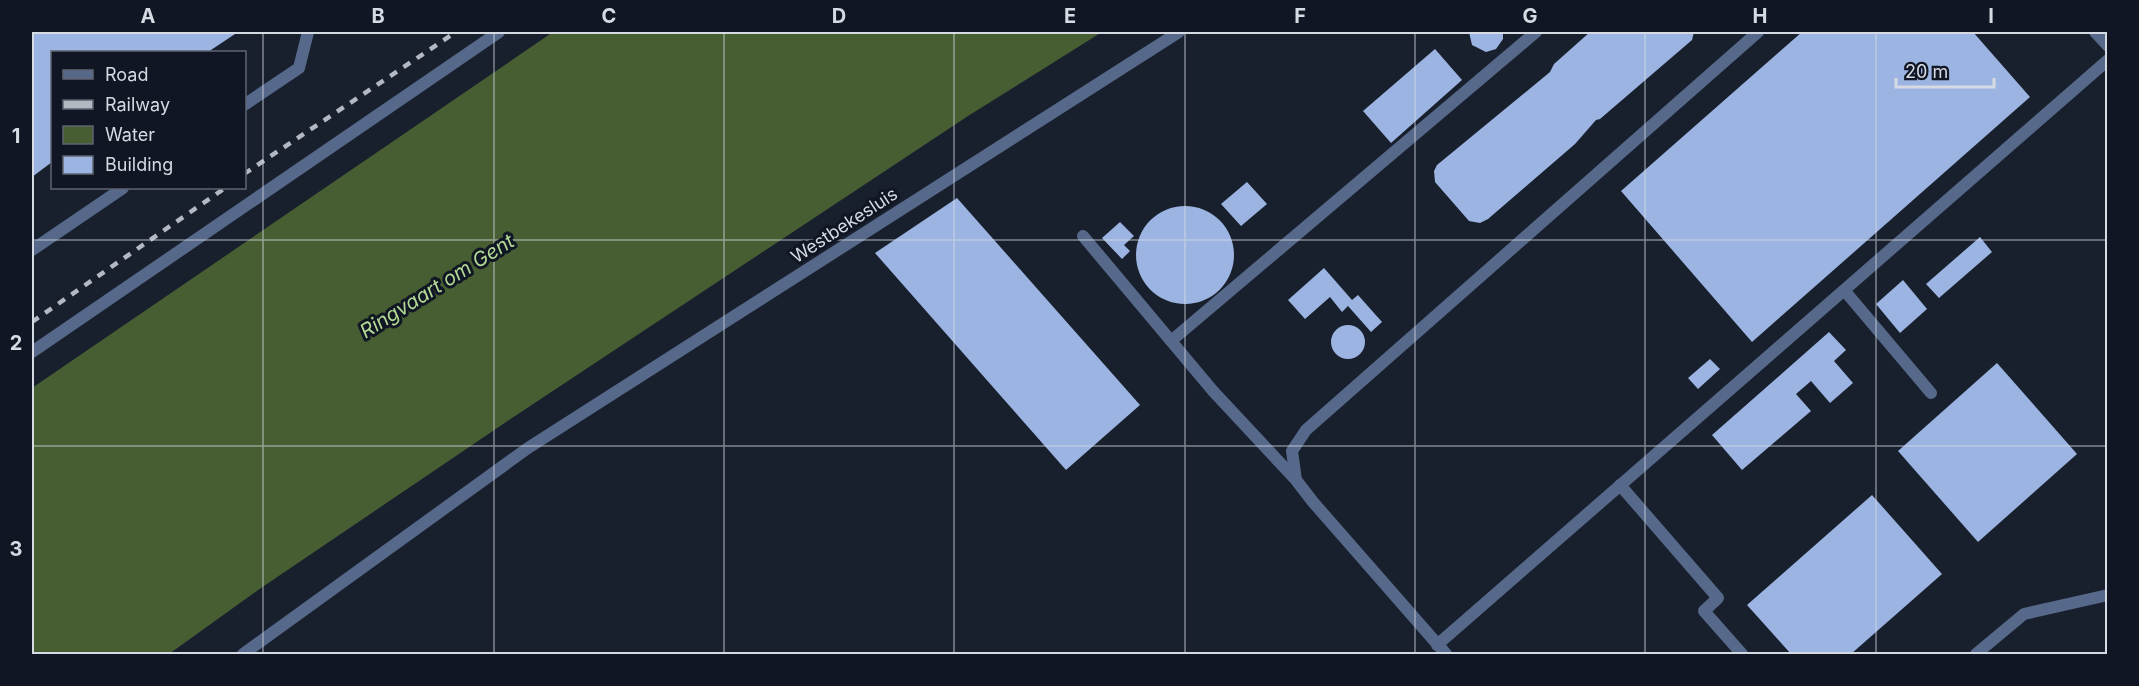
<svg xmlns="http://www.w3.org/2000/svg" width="2139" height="686" font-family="Inter,sans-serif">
<rect width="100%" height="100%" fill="#19202d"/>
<path fill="#475e33" d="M553 32H1102L968 116 509 420 261 588 169 654H32V388Z"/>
<path fill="#9cb4e2" d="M32 32H238L208 52H52V162L32 177Z
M1469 32H1503V39L1496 49 1486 52 1472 45Z
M1590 32H1694L1692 40 1600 119 1596 120 1575 144 1488 219 1480 223 1469 221 1435 182 1434 171 1437 165 1550 72 1554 64Z
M1802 32H1973L2030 97 1752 342 1621 191Z
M1435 49 1462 80 1391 143 1363 111Z
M1247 182 1267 204 1241 226 1221 204Z
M957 198 1140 405 1066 470 875 253Z
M1136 255a49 49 0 1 1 98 0a49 49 0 1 1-98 0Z
M1120 222 1134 236 1124 245 1130 251 1122 259 1102 238Z
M1980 237 1992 252 1939 298 1926 284Z
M1324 268 1352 300 1358 295 1382 322 1371 332 1348 306 1342 312 1330 297 1305 319 1288 300Z
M1903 280 1927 309 1900 333 1876 304Z
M1331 342a17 17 0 1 1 34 0a17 17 0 1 1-34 0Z
M1829 332 1846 350 1834 361 1853 383 1830 403 1811 381 1796 394 1811 411 1742 470 1712 435Z
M1710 359 1720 369 1698 389 1688 378Z
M1997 363 2077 454 1978 542 1898 451Z
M1872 495 1942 574 1851 654H1791L1747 605Z"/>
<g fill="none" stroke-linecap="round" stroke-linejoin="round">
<path stroke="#57698b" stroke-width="12" d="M2095 32 2108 46
M244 105 299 68 308 32
M1083 236 1213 391 1296 480
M32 250 123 188
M1844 290 1931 393
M1171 341 1536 32
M1620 485 1718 598 1704 611 1742 654
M1437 645 2108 60
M1446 654 1313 502 1296 480 1292 451 1306 430 1758 32
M1976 654 2024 614 2108 595"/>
<path stroke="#57698b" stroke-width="12" d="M32 352 499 32
M243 654 528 448 1179 32"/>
<path stroke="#b3b9c3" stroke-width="4.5" stroke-dasharray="8 8" stroke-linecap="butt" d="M244 174 456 32
M32 322 225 188"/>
</g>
<path fill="none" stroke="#d5dae3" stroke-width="1.5" stroke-opacity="0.55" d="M263 32V654M494 32V654M724 32V654M954 32V654M1185 32V654M1415 32V654M1645 32V654M1876 32V654M32 240H2108M32 446H2108"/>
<g text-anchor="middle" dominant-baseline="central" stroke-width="6" stroke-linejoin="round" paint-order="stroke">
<g font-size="18" fill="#d5dae3" stroke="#101623">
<text transform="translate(844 225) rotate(-33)">Westbekesluis</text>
</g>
<g font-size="20" font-style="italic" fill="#b3d994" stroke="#101623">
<text transform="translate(437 286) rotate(-32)">Ringvaart om Gent</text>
</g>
</g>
<rect width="2139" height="686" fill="none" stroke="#101623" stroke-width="66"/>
<rect x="51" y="51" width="195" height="138" fill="#101623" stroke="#5f6470" stroke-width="1.5"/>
<rect x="63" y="70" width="30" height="9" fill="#57698b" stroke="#5f6470" stroke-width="1.5"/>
<text x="105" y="81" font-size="18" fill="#d5dae3">Road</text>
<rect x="63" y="100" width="30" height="9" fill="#b3b9c3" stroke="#5f6470" stroke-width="1.5"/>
<text x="105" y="111" font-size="18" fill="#d5dae3">Railway</text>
<rect x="63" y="126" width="30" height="18" fill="#475e33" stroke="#5f6470" stroke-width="1.5"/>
<text x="105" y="141" font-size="18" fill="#d5dae3">Water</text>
<rect x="63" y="156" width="30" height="18" fill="#9cb4e2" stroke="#5f6470" stroke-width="1.5"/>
<text x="105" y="171" font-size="18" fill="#d5dae3">Building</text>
<path d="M1896 78v9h98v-9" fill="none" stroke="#d5dae3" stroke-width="3"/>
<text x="1905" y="78" font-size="18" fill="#d5dae3" stroke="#101623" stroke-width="4.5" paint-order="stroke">20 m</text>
<rect x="33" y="33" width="2073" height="620" fill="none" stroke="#d5dae3" stroke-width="2"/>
<g font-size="20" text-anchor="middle" font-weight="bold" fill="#d5dae3">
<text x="148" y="23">A</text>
<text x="378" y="23">B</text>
<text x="609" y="23">C</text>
<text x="839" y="23">D</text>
<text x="1070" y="23">E</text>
<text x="1300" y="23">F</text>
<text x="1530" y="23">G</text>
<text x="1760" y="23">H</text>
<text x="1991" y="23">I</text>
<text x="16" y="143">1</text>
<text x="16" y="350">2</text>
<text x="16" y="556">3</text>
</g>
</svg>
